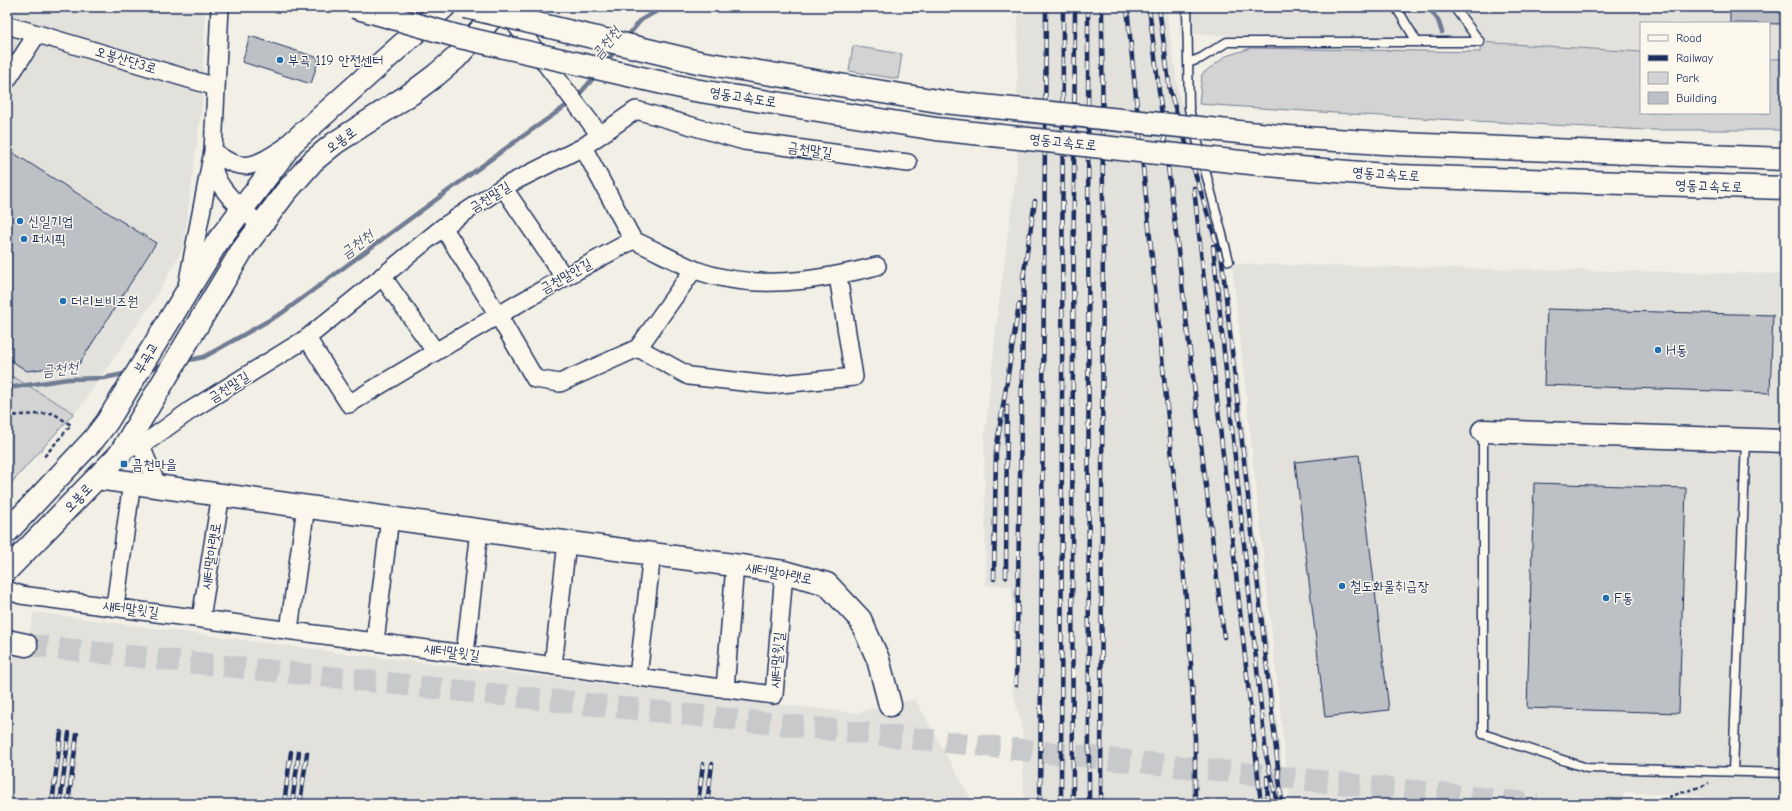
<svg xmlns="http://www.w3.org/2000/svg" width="1792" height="811" font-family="'Comic Neue','Poor Story',sans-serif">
<rect width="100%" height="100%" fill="#f2efe6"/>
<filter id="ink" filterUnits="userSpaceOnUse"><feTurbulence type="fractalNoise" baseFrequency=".025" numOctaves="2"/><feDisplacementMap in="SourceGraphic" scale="8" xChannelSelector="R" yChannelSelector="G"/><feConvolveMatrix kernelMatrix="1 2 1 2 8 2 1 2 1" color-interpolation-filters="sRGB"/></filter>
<g filter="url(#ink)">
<path fill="#e2e1dc" d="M7 7H194L205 11 202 105 183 248 156 297 83 403 7 488Z
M1018 7H1166L1179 96 1225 260 1252 490 1286 804H1024L1022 726 1012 690V586L986 585 984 444 998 309 1017 168Z
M1180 7H1785V59H1769V23H1641V52L1466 40 1179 34Z
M1232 264 1785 274V804H1723L1697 796 1624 792 1623 804H1290Z
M33 612 341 653 856 713 915 699 974 804H7V664L31 629Z"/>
<path fill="#d2d3d2" stroke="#768198" d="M1480 42 1641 52V113H1769V59H1785V130H1645L1381 116 1199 104 1202 74 1226 56 1251 48 1480 52Z
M853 46 902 54 898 79 849 71Z
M7 375H10L74 413 7 488Z"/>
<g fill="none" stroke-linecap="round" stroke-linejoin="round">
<path stroke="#707b93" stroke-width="4.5" d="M1428 7 1438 20 1442 32
M626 38 641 20 664 7
M605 63 617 49
M576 98 596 75
M184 361 204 357 282 313 509 146 570 103
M149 368 165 365
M7 388 68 379 104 378 128 373"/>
</g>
<path fill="#bdc0c4" stroke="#1b2f5e" d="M1730 7H1785V24L1730 23Z
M250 36 319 58 311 84 242 62Z
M7 149 156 243 79 364 27 371 7 358Z
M1547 309 1773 315 1770 393 1544 385Z
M1359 455 1389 710 1325 717 1295 462Z
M1534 483 1686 488 1679 713 1527 708Z"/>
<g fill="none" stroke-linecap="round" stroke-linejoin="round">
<path stroke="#c7c9cb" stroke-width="22" stroke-dasharray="22 11" stroke-linecap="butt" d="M26 645 1537 804"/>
<g stroke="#1b2f5e" stroke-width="11">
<path id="lane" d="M1187 7 1189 109 1229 261
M1396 7 1417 42
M1454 7 1480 42
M1188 63 1201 58 1227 42H1480
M1483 432V734L1587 768 1785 773
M1733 771 1746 440"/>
</g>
<g stroke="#1b2f5e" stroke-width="20">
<path id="street" d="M220 7 213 151C213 157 212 164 214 170 218 191 246 212 261 226
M507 13 600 135
M7 25 216 87
M7 80 37 34
M583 147 633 240
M503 187 564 277
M443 227 498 315 535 379 560 383 638 348 694 269
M382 276 435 351
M187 286 213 151C242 175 256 166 284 148
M307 338 349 404C442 347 536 292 633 240 653 249 673 260 693 269 752 292 818 281 877 266
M638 348 689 376 770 385 854 377 838 276
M141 446 157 485
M124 448 141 446 191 410 307 338 443 227 503 187 583 147 636 110 744 141 908 163
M7 590 21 595 774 695 784 572
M115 606 132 482
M201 618 221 494
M289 630 306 506
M375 642 390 517
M465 654 479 530
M553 666 567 542
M638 677 652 553
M725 689 735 565"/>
</g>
<g stroke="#1b2f5e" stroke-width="25">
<path id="secondary" d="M1483 431 1785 441
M97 478 784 572 827 584 860 619 878 659 890 705
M7 532 94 439 107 422 218 241 292 143 444 7
M7 570 120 454 241 252 285 193 313 161 335 143 412 93 436 75 456 58 501 7
M7 641 26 645"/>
</g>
<g stroke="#1b2f5e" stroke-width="25">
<path id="highway" d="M1288 137 1399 144 1785 159
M1288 167 1397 176 1785 188"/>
</g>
<path stroke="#1b2f5e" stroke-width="2.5" stroke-dasharray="4 3" stroke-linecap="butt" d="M7 416 53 413 71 425 43 458
M1656 804C1670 794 1692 791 1709 783"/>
<use href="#lane" stroke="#fbf7ec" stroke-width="8"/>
<use href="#street" stroke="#fbf7ec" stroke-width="17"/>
<use href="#secondary" stroke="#fbf7ec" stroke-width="22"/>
<use href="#highway" stroke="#fbf7ec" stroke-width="22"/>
<g stroke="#1b2f5e" stroke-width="4.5">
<path id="rail" d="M1088 7 1089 804
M1127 7 1189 628 1195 738V804
M1149 7 1224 637
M1159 7 1170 91 1222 261 1282 804
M1194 188 1261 804
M1213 246 1266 755 1277 802
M1023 278 1035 201
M1006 577 1007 406
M994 579 996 451 1019 304
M1016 685 1024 273
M1267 777 1268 804
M52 804 61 732
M60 804 69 733
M68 804 77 734
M284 804 291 752
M292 804 299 752
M300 804 307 753
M698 804 703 764
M707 804 712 764
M1040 804 1046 7
M1061 804 1063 7
M1073 804 1072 529 1075 7
M1101 804 1103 212 1102 7"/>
</g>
<use href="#rail" stroke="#fbf7ec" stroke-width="3" stroke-dasharray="9" stroke-linecap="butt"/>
<g stroke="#1b2f5e" stroke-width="25" stroke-linecap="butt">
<path id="highway-bridge" d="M354 7 460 37 694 90 936 129 1288 167
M466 7 698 62 944 102 1288 137"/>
</g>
<use href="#highway-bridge" stroke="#fbf7ec" stroke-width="22"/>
</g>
</g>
<g fill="#1f6fb2" stroke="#fbf7ec" stroke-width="1.5">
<circle cx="280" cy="60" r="4"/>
<circle cx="20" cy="221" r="4"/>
<circle cx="24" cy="239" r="4"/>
<circle cx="63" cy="301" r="4"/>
<circle cx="1658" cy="350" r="4"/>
<rect x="120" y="460" width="8" height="8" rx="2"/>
<circle cx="1342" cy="586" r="4"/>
<circle cx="1606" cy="598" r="4"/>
</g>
<g text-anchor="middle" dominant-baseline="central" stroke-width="3" stroke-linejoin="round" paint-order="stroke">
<g font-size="14" fill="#1b2f5e" stroke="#fbf7ec">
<text transform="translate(126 60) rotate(17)">오봉산단3로</text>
<text transform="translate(743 97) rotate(9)">영동고속도로</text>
<text transform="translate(341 140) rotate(-36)">오봉로</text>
<text transform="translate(1063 142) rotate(6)">영동고속도로</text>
<text transform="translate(810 150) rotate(8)">금천말길</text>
<text transform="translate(1386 174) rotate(4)">영동고속도로</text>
<text transform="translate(1709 186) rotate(2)">영동고속도로</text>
<text transform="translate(490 197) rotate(-32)">금천말길</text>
<text transform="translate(566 276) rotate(-29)">금천말안길</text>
<text transform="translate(146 358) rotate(-59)">부곡교</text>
<text transform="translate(229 387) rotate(-32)">금천말길</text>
<text transform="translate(78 498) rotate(-46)">오봉로</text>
<text transform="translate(211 556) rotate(-81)">새터말아랫로</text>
<text transform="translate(779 573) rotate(11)">새터말아랫로</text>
<text transform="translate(131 609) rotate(8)">새터말윗길</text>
<text transform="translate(452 652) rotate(8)">새터말윗길</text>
<text transform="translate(777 660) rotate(-85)">새터말윗길</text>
</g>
<g font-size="14" fill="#1b2f5e" stroke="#fbf7ec" text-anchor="start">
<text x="288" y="60">부곡 119 안전센터</text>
<text x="28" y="221">신일기업</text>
<text x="32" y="239">퍼시픽</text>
<text x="71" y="301">더리브비즈원</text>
<text x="1666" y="350">H동</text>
<text x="132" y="464">금천마을</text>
<text x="1350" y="586">철도화물취급장</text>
<text x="1614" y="598">F동</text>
</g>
<g font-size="15" font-style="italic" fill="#465579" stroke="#fbf7ec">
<text transform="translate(606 43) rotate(-51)">금천천</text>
<text transform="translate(357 244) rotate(-36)">금천천</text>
<text transform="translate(60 369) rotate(-6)">금천천</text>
</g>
</g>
<rect width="1792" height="811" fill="none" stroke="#fbf7ec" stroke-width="24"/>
<rect x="12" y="12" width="1768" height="787" fill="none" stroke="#1b2f5e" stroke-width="1.5" filter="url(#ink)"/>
<rect x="1640" y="22" width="130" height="92" fill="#fbf7ec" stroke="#a1a7b3"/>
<rect x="1648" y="35" width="20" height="6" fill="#fbf7ec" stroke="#a1a7b3"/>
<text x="1676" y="42" font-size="12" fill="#1b2f5e">Road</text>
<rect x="1648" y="55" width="20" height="6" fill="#1b2f5e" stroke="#a1a7b3"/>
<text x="1676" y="62" font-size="12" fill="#1b2f5e">Railway</text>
<rect x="1648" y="72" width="20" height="12" fill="#d2d3d2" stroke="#a1a7b3"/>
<text x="1676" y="82" font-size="12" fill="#1b2f5e">Park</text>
<rect x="1648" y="92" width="20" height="12" fill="#bdc0c4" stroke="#a1a7b3"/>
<text x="1676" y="102" font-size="12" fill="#1b2f5e">Building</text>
</svg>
